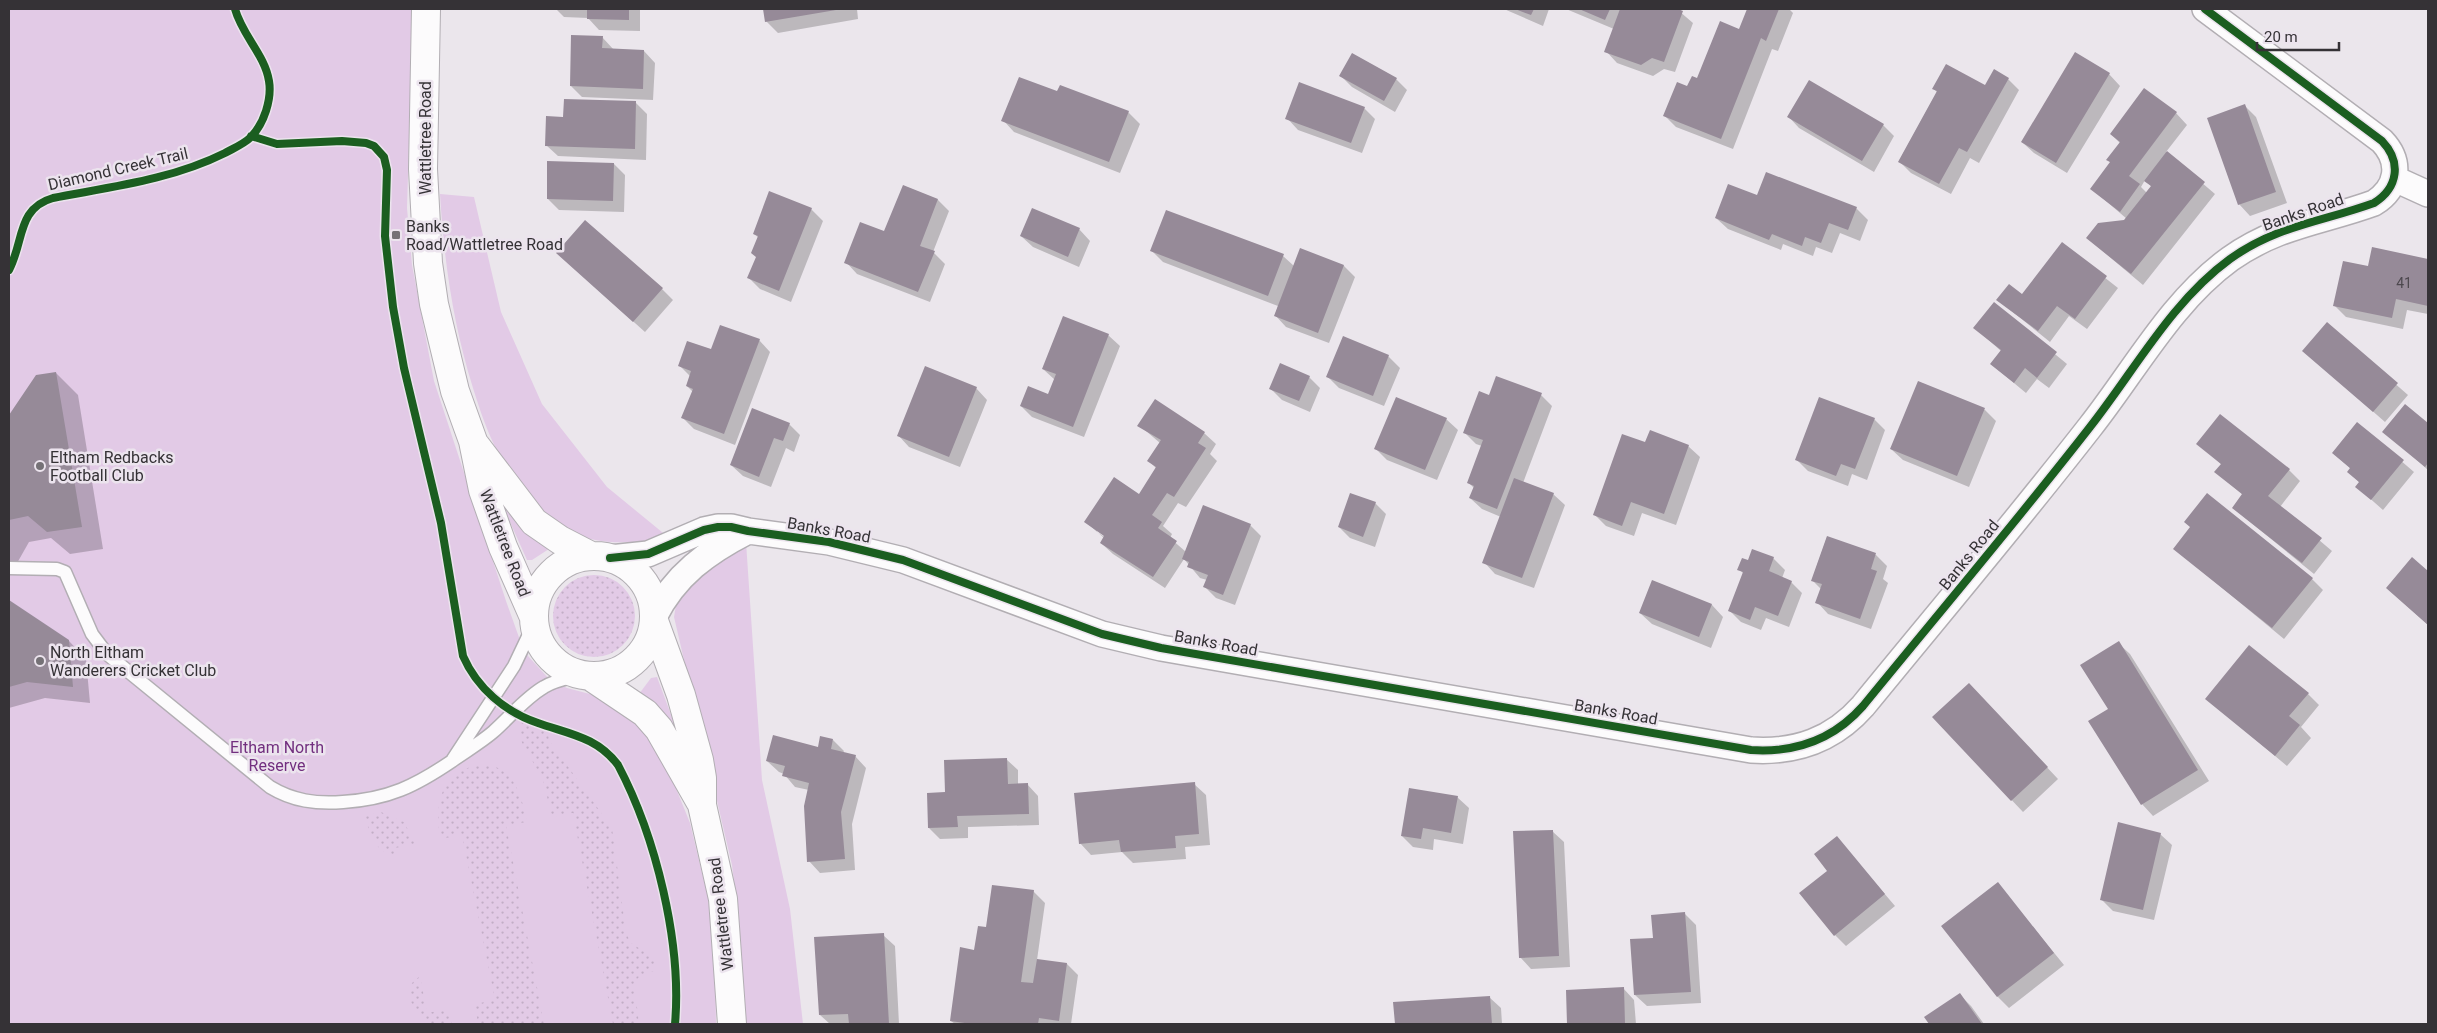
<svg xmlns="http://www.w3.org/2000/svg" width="2437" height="1033" font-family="Roboto,sans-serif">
<defs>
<pattern id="garden-dots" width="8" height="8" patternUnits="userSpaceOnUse" patternTransform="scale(1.25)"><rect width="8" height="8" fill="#e2cae6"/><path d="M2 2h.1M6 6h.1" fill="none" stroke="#c2aec6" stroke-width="1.8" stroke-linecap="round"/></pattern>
</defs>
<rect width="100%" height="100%" fill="#ebe6ec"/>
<path fill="#e2cae6" d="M9 9H413L407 208 412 265 434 381 506 601 521 643 528 656 550 680 567 688 605 698 644 729 673 781 690 823 708 898 715 962 716 1024H9Z
M440 194 474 197 501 312 542 404 607 487 668 537C636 544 598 546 568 531 546 520 534 503 520 483 513 473 504 463 498 452 487 432 480 410 473 388 453 324 444 261 440 194Z
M497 493 552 547 532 560H527Z
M746 542 762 780 790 909 803 1024H745L739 922 732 865 674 617 676 605 684 586Z
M657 677 680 739 639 694 651 678Z"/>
<path fill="url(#garden-dots)" d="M553 616a41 41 0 1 1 82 0a41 41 0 1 1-82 0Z
M520 722 548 732 549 740 612 828 626 933 631 943 657 960 654 971 641 975 634 982 639 1024H613L573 813 552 817 543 780 520 739Z
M482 764C514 766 521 794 527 822L506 825 544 1024H478L475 1004 495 1000 462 835 440 839C435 803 439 772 482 764Z
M381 812 404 822 415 844 395 848 396 855C376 855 369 832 365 816Z
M420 976 427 1013 447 1009 452 1024H427L411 1002 409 992 412 983Z"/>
<path fill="#0003" fill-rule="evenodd" d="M556 9H640V31L599 30 588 18 564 17Z
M764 9H857L858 19 778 33 766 21Z
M1504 9H1549L1543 26Z
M1566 9H1680L1679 11 1693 23 1675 72 1664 69 1653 76 1617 63 1606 51 1614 29Z
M1749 9H1789L1793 13 1778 51 1772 49 1733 149 1676 127 1665 116 1740 31Z
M602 37 614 50 644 51 655 63 653 100 582 97 571 86Z
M2109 74 2120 86 2067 173 2034 153 2022 142Z
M1341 76 1396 79 1407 90 1395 112 1352 87Z
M2008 79 2019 90 1979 163 1970 158 1951 194 1911 173 1899 161 1937 92 1934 89 1986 87Z
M1058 93 1128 112 1140 124 1120 173 1014 132 1003 120Z
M636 103 647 114 646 160 558 156 546 145 564 118Z
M2245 106 2256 117 2287 203 2250 216 2239 204Z
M1364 108 1375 119 1362 153 1298 130 1287 118Z
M2176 113 2187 125 2166 152 2215 194 2143 285 2087 238 2127 219 2092 189 2111 163 2108 160 2120 143 2111 134ZM2145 180 2152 187 2147 193 2141 187Z
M1788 116 1883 125 1894 136 1874 172 1799 128Z
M614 164 625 175 624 212 559 210 548 199Z
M1767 174 1856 208 1868 220 1860 241 1840 233 1832 253 1816 247 1813 256 1783 244 1781 250 1728 229 1716 218 1758 197Z
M904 186 938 200 949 211 933 252 945 264 930 302 857 274 846 262 885 233Z
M811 209 823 221 791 302 760 289 749 278 757 257 759 238 754 234Z
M1079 229 1090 241 1079 267 1033 247 1021 236Z
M2062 244 2118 288 2087 329 2069 316 2050 342 1998 300 2022 296Z
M2373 248 2428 260V314L2407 310 2403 329 2346 317 2334 305 2369 268Z
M1152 251 1283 256 1294 266H1344L1355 277 1329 343 1286 327 1275 315 1278 306 1163 262Z
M557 253 662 289 673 300 645 332Z
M1994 304 2067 364 2049 388 2037 379 2026 393 1991 364 2001 351 1975 328Z
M2327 324 2408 395 2385 422 2304 351Z
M1108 335 1120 346 1084 437 1032 417 1021 406 1049 396 1055 380 1043 369Z
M1343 338 1388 356 1400 368 1384 406 1339 388 1328 377Z
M759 340 770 352 735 445 694 429 683 418 693 392 687 386 691 377 679 365 711 351Z
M56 373 78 395 103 549 70 554 51 538 29 542 12 572H9V418L37 376Z
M1309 377 1320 388 1310 412 1282 400 1271 389Z
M1919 382 1985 410 1996 421 1969 487 1903 460 1891 449Z
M976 388 987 400 960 467 909 447 898 435Z
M1541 395 1552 406 1523 483 1553 494 1565 505 1534 588 1495 574 1484 562 1501 517 1482 509 1470 498 1474 488 1468 482 1482 446 1476 444 1465 433 1490 397Z
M1155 401 1204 433 1216 444 1210 454 1217 461 1186 507 1178 503 1163 526 1172 534 1170 538 1186 552 1250 525 1261 536 1235 605 1216 598 1205 587 1207 580 1200 578 1184 559 1165 588 1113 554 1101 543 1104 538 1086 522 1139 495 1157 469 1149 461 1160 443 1139 425ZM1097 529 1109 540 1097 532Z
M2405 406 2428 425V470L2384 431Z
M1446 419 1458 430 1437 480 1387 460 1376 449Z
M1874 419 1885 430 1867 480 1852 474 1848 486 1808 471 1797 460Z
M2357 423 2414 472 2383 510 2357 487 2360 483 2349 472 2351 469 2333 453Z
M789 424 800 435 794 452 786 448 771 487 743 476 731 465Z
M2198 443 2289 470 2300 481 2280 507 2332 551 2314 574 2233 508 2243 495 2216 472 2222 465Z
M1646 444 1688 446 1700 457 1676 525 1642 513 1634 536 1606 526 1595 515Z
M1375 503 1386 514 1375 547 1350 538 1339 527Z
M1827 537 1876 555 1887 566 1883 579 1888 583 1871 629 1828 614 1817 602 1822 590 1812 580Z
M2175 549 2312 579 2323 590 2284 639Z
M1773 558 1785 570 1782 578 1791 582 1802 593 1789 627 1766 618 1761 630 1741 622 1729 610 1744 574 1739 569 1748 562Z
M2413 559 2428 572V625L2387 588Z
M1653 582 1712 605 1723 617 1711 648 1652 624 1640 613Z
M9 602 69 641 86 659 90 703 45 698 9 708Z
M2118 643 2130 654 2209 781 2153 816 2142 804 2109 709Z
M2308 694 2319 705 2301 727 2311 738 2287 766 2207 699Z
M1980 696 2058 779 2023 812 1934 718Z
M833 740 844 751 843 753 855 756 866 768 852 824 855 870 820 873 809 861V790L795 787 784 774 779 772 767 761 819 748Z
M1006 759 1018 770V785L1027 784 1038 796 1039 825 968 827V838L940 839 929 828 946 793Z
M1194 784 1206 795 1210 845 1185 847 1186 859 1133 863 1122 852 1091 855 1080 843Z
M1457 797 1469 808 1463 844 1434 839 1433 850 1413 847 1402 836Z
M1552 831 1564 842 1570 967 1531 969 1520 957Z
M2160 834 2172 845 2154 920 2113 911 2101 899Z
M1837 838 1895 906 1846 946 1835 935 1829 871Z
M1998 884 2064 965 2009 1008 1998 997 1943 926Z
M1033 891 1045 903 1037 960 1067 964 1078 975 1071 1024H955L951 1021 976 951 987 929Z
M1685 914 1696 925 1701 1003 1647 1006 1635 995 1655 939Z
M883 935 895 946 899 1024H830L820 1015Z
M1623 988 1634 1000 1636 1024H1569L1567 991Z
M1960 995 1971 1006 1984 1024H1931L1926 1018Z
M1489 997 1501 1008 1502 1024H1396L1394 1003Z"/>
<path fill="#968a98" d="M587 9H629V20L587 19Z
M763 9H836V10L765 22Z
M1515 9H1534L1531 15Z
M1579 9H1610L1605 20Z
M1620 9H1678L1683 11 1664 62 1652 58 1641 65 1604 52Z
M1747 9H1779L1766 41 1761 38 1721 139 1663 116 1677 82 1687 86 1692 76 1697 78 1720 21 1739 29Z
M571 35 603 36 602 48 644 50 643 89 570 86Z
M2075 52 2110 73 2056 163 2021 142Z
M1352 53 1397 78 1384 101 1339 76Z
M1946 64 1985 85 1994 69 2009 78 1967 152 1959 148 1939 184 1898 162 1937 91 1932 89Z
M1019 77 1057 91 1060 85 1129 111 1109 162 1001 121Z
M1809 80 1884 124 1862 161 1787 117Z
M1299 82 1365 107 1351 143 1285 119Z
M2144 88 2177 112 2129 176 2140 184 2120 212 2090 189 2110 162 2106 160 2120 142 2110 134Z
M564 99 636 101 635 149 545 146 546 116 563 117Z
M2245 104 2276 192 2238 205 2207 118Z
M2167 151 2205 182 2131 274 2086 238 2098 223 2124 220 2151 186 2144 181Z
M547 161 614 163 613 201 547 199Z
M1766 172 1857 207 1848 230 1829 223 1821 243 1805 237 1802 246 1772 234 1769 240 1715 218 1728 184 1757 195Z
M903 185 938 199 920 246 935 251 918 292 844 263 860 222 884 231Z
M769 191 812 208 779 291 747 278 756 257 751 253 758 236 753 234Z
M1032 208 1080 228 1068 257 1020 236Z
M1166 210 1284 254 1268 296 1150 251Z
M585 220 663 288 633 322 556 253Z
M2062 242 2107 276 2075 319 2057 306 2038 331 1996 300 2009 284 2022 294Z
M2372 247 2428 259V306L2396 299 2392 318 2333 306 2343 261 2368 266Z
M1300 248 1344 265 1318 333 1274 316Z
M1994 302 2057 352 2037 378 2025 368 2014 383 1990 364 2001 350 1973 328Z
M1063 316 1109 334 1073 427 1020 406 1028 386 1048 394 1056 374 1042 369Z
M2327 322 2398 383 2373 412 2302 351Z
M720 325 760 339 724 434 681 418 693 389 686 386 691 371 678 366 687 341 711 349Z
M1343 336 1389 355 1373 396 1326 377Z
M1280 363 1310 376 1299 401 1269 389Z
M925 366 977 387 949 457 897 436Z
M56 372 82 527 47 532 28 516 9 520V415L36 375Z
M1496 376 1542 393 1497 509 1469 498 1474 486 1467 483 1483 440 1463 433 1479 391 1489 395Z
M1918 381 1985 408 1957 476 1890 449Z
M1396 397 1447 418 1425 470 1374 449Z
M1819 397 1875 418 1855 469 1841 464 1836 476 1795 460Z
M1155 399 1205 432 1198 443 1206 448 1174 497 1167 493 1152 515 1162 522 1158 528 1177 541 1153 577 1100 543 1104 536 1084 522 1114 477 1139 494 1156 467 1147 461 1161 440 1137 426Z
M2405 404 2428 423V463L2425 467 2382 432Z
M752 408 790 423 783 441 774 438 759 477 730 465Z
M2220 414 2290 469 2268 496 2322 538 2302 563 2232 508 2242 494 2214 472 2221 464 2196 444Z
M2357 422 2404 460 2371 500 2355 487 2359 482 2347 472 2350 468 2332 453Z
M1650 430 1689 445 1664 514 1631 502 1622 526 1593 515 1622 434 1645 442Z
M1514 478 1554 493 1522 578 1482 563Z
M1350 493 1376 502 1363 537 1338 527Z
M2207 493 2313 578 2272 628 2173 549 2190 527 2184 522Z
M1203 505 1251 524 1223 595 1203 587 1208 575 1187 567 1189 562 1182 559Z
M1827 536 1876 553 1871 569 1877 571 1860 619 1815 603 1822 584 1811 581Z
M1752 549 1774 557 1769 571 1792 581 1778 616 1755 607 1750 620 1728 611 1743 572 1737 570 1742 558 1748 560Z
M2412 557 2428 571V625L2386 588Z
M1652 580 1712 604 1699 637 1639 613Z
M9 600 69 640 73 687 27 682 9 687Z
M2119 641 2198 770 2141 805 2088 721 2108 709 2080 665Z
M2249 645 2309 693 2289 716 2300 725 2275 756 2205 699Z
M1969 683 2048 767 2011 801 1932 717Z
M773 735 818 747 820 736 833 739 831 749 856 755 841 812 845 859 807 862 804 806 809 783 782 776 785 766 766 761Z
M1007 758 1008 784 1028 783 1029 814 957 816 958 827 928 828 927 793 945 792 944 760Z
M1195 782 1199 834 1175 836 1176 848 1121 852 1119 840 1079 844 1074 793Z
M1409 788 1458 796 1451 833 1423 828 1421 839 1401 836Z
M2118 822 2161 833 2143 910 2100 900Z
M1553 830 1559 956 1519 958 1513 831Z
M1837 836 1885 894 1834 936 1799 893 1827 871 1814 854Z
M1998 882 2054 953 1997 997 1941 926Z
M992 885 1034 890 1021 982 1033 983 1037 959 1067 963 1059 1021 1039 1018 1038 1024H972L950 1021 960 947 974 950 978 926 986 927Z
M1685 912 1691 992 1634 995 1630 939 1653 938 1651 915Z
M884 933 889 1024H849L848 1014 819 1015 814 937Z
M1624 987 1625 1024H1567L1566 990Z
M1960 993 1982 1024H1929L1924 1017Z
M1490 996 1492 1024H1395L1393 1002Z"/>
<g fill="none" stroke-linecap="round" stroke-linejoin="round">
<g stroke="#b2aeb3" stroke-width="15">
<path id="service" d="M9 568 57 569 65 572 92 634 107 654 270 787C293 801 316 804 343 802 389 799 415 786 452 761 466 751 480 743 493 732 510 717 525 698 544 687 555 680 569 678 581 675
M453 759 514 666 534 624"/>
</g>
<g stroke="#b2aeb3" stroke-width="28">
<path id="minor" d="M2395 179 2428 194
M610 558 648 554 704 530 718 527H731L748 531 829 542 903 560 1102 634 1161 648 1751 750C1796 753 1833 740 1863 706 1939 613 2016 522 2090 427 2135 370 2171 302 2230 259 2278 225 2322 222 2374 203 2398 188 2402 162 2382 141L2205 9
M654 617C675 575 707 552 748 531"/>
</g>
<g stroke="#b2aeb3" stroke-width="30">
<path id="primary" d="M426 9 423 169 428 263 434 304 455 391 473 441 483 490 503 547 533 615
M476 446 534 522 560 540 591 556
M534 616a60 60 0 1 1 120 0a60 60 0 1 1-120 0Z
M654 621 681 695 699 760 702 778V805L723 899 732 1024
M590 676 645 713 659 729 700 801"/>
</g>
<use href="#service" stroke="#fcfbfc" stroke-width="12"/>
<use href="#minor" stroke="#fcfbfc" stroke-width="25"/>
<use href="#primary" stroke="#fcfbfc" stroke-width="28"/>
<g stroke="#ece4ee" stroke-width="11">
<path id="cycleway" d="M251 136 277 144 342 141 366 143 374 146 384 157 387 170 385 236 393 307 404 368 441 523 463 656C477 688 505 712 538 723 569 734 597 737 618 765 656 837 682 943 675 1024
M9 270C24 242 17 208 53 198 110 187 171 180 225 153 234 148 244 144 251 137 264 124 272 99 269 81 265 55 242 35 235 9
M610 558 648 554 704 530 718 527H731L748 531 829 542 903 560 1102 634 1161 648 1751 750C1796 753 1833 740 1863 706 1939 613 2016 522 2090 427 2135 370 2171 302 2230 259 2278 225 2322 222 2374 203 2398 188 2402 162 2382 141L2205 9"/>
</g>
<use href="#cycleway" stroke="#1b5e20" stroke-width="8"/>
</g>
<g fill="#757176" stroke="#ece4ee" stroke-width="2">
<rect x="391" y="230" width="10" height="10" rx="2.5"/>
<circle cx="40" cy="466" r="5"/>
<circle cx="40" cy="661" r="5"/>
</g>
<g text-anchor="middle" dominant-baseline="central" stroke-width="5" stroke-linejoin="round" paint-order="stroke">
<g font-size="14" fill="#4d484e">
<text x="2404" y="283">41</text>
</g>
<g font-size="16" fill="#353236" stroke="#ece4ee">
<text transform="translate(425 138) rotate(-90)">Wattletree Road</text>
<text transform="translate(118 169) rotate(-13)">Diamond Creek Trail</text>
<text transform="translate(2303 212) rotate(-19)">Banks Road</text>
<text transform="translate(829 530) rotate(10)">Banks Road</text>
<text transform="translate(505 543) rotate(69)">Wattletree Road</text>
<text transform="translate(1969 555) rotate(-51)">Banks Road</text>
<text transform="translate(1216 643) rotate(10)">Banks Road</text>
<text transform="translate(1616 712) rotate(10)">Banks Road</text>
<text transform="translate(721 914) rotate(-97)">Wattletree Road</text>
</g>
<g font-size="16" fill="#353236" stroke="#ece4ee" text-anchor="start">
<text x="406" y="226">Banks<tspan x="406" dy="18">Road/Wattletree Road</tspan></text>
<text x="50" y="457">Eltham Redbacks<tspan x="50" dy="18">Football Club</tspan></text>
<text x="50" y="652">North Eltham<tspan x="50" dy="18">Wanderers Cricket Club</tspan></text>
</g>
<g font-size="16" fill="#722f7f" stroke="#ece4ee">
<text x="277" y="747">Eltham North<tspan x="277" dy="18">Reserve</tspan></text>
</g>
</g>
<rect width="2437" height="1033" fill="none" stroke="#353236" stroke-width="20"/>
<path d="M2257 42v8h82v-8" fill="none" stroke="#353236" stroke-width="2.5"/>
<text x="2264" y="42" font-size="15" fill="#353236" stroke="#ece4ee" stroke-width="4" paint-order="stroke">20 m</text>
</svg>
